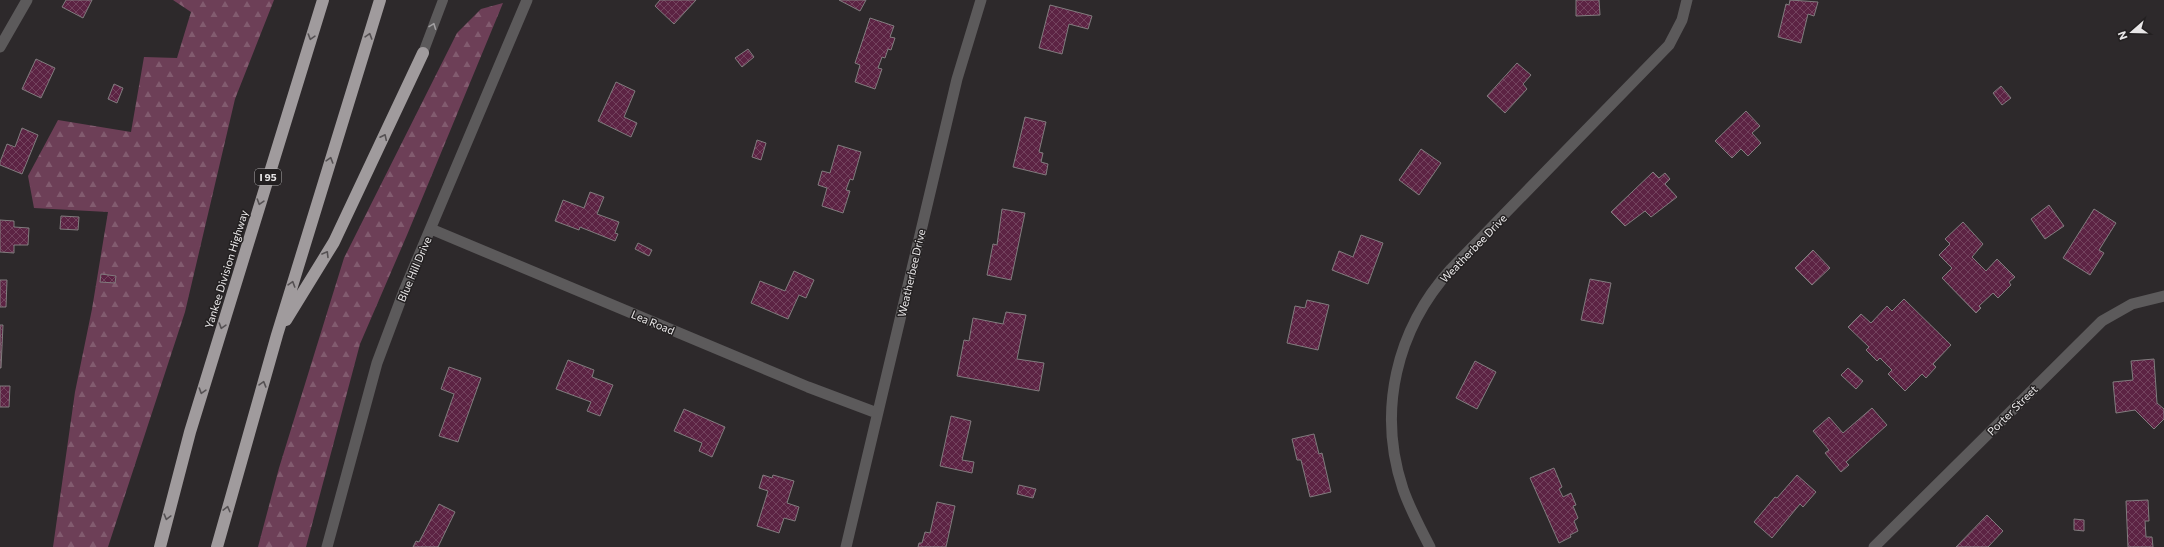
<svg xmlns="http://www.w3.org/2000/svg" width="2164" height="547" font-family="Commissioner,sans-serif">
<defs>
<pattern id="forest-firs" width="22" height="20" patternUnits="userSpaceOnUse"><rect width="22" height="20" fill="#6d3f57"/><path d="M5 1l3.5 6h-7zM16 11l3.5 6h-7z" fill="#825b6f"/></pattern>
<pattern id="building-cross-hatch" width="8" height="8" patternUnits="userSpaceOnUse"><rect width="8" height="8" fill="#5c2343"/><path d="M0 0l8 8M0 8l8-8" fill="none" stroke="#73435e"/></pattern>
</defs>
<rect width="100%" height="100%" fill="#2d292b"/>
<path fill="url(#forest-firs)" d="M173 0H274L235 99 185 312 108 547H53L75 392 92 309 108 212 34 208 28 176 58 120 131 132 144 57 177 58 191 12Z
M503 3 407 235 360 344 306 547H258L279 468 344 258 457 33 481 9Z"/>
<path fill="url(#building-cross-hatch)" stroke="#817c7e" d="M66 0H92L83 18 62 7Z
M660 0H696L674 24 655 6Z
M839 0H866L860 11Z
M1576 0H1599L1600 15 1576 16Z
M1790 0 1818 2 1814 16 1808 14 1801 43 1778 37 1786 4 1789 5Z
M1050 5 1092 16 1088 29 1069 24 1062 54 1039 48Z
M870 18 894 26 890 37 895 38 891 50 888 49 885 58 882 57 878 68 882 69 875 89 855 82 860 65 855 63Z
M748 49 754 57 742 67 735 58Z
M36 59 55 68 41 98 22 89Z
M1517 63 1531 75 1523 84 1527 89 1505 113 1487 96Z
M616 82 635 91 624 117 637 123 631 137 598 121Z
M114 84 123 88 117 103 108 99Z
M2001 86 2011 98 2002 105 1993 93Z
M1746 111 1760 126 1752 133 1761 143 1748 156 1741 149 1732 158 1715 141Z
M1025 117 1046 122 1039 152 1043 153 1041 162 1048 164 1046 175 1013 167Z
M22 128 38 135 22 174 0 165V162L7 144 15 147Z
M757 140 766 143 761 160 752 157Z
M838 145 861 152 853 180 850 179 846 190 850 191 843 213 822 206 827 188 818 185 822 171 830 173Z
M1421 149 1441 163 1419 195 1399 180Z
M1653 172 1659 178 1665 173 1670 179 1665 184 1677 197 1651 217 1645 211 1625 226 1611 212Z
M590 192 604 197 597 214 619 222 615 233 618 234 615 241 580 227 579 230 555 221 563 200 584 208Z
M2049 205 2064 226 2045 239 2031 219Z
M1002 209 1025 213 1011 280 987 275 993 244 997 245Z
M2094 209 2116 223 2099 250 2104 253 2090 275 2063 258Z
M61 216 79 217 78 230 60 229Z
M0 220 14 221V227L29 228 28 245H14V253L0 252Z
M1963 222 1983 244 1972 257 1986 271 1997 259 2015 277 2009 282 2011 285 1998 298 1993 293 1979 306 1981 308 1976 313 1942 278 1952 268 1939 255 1950 244 1945 239Z
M1361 235 1383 243 1368 284 1332 270 1339 251 1353 257Z
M638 243 652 250 649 256 635 249Z
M1813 250 1830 268 1812 285 1795 268Z
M794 271 814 280 806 298 799 295 788 319 751 303 760 281 785 291Z
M101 274 116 276 115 283 100 282Z
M1590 279 1611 283 1603 324 1581 320Z
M0 280H7L6 307H0Z
M1904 299 1951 345 1933 364 1936 367 1926 378 1922 374 1905 391 1888 374 1892 370 1880 358 1877 361 1866 350 1869 347 1848 327 1861 314 1871 323 1887 306 1892 311Z
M1307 300 1329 305 1318 350 1287 343 1295 306 1305 308Z
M1006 312 1026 315 1017 359 1044 363 1039 391 957 376 964 340 969 341 973 318 1003 324Z
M0 325H3L1 368H0Z
M2154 359 2157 403 2164 409V419L2154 429 2135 410 2116 413 2113 382 2133 380 2131 361Z
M568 360 594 370 592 377 613 385 600 416 587 411 591 402 556 389Z
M1475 361 1496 372 1477 409 1456 398Z
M449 367 481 378 458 442 439 436 454 394 441 389Z
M1848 368 1863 381 1856 389 1841 375Z
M0 386H10L9 407H0Z
M1872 408 1887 425 1846 462 1849 465 1841 472 1825 453 1829 450 1813 431 1829 417 1843 433Z
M684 409 725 427 712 457 699 451 702 443 674 431Z
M951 416 971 421 962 460 974 462 972 473 940 466Z
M1314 434 1319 454 1322 453 1331 492 1310 497 1301 460H1297L1292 439Z
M1554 468 1562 487 1559 489 1563 497 1571 493 1576 505 1573 506 1578 518 1574 521 1578 531 1570 535 1571 537 1559 543 1530 478Z
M763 475 772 478 773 475 794 481 787 503 799 507 795 521 784 518 779 533 757 526 768 491 759 488Z
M1797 475 1816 492 1803 507 1800 504 1772 538 1754 522 1775 497 1777 498Z
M1019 485 1036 489 1033 498 1017 494Z
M2148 500 2149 521H2145L2146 537H2152L2153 547H2128L2126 501Z
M937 502 955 506 946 547H918L919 543H922L925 532 930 533Z
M439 504 455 512 438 547H413L416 541 419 542Z
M1987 515 2003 531 1988 547H1956Z
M2074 519 2084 520V531L2074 530Z"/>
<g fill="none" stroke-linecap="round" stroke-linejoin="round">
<path stroke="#5c5a5b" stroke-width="10" d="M423 53 443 0"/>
<path stroke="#5c5a5b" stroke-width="11" d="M431 229 808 387 877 413
M327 547 377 363 404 291 527 0
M846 547 957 79 981 0
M1430 547C1420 528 1410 509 1403 489 1377 411 1396 330 1451 269L1669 45 1682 20 1687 0
M1874 547 2102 321 2132 304 2164 296"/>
<path stroke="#5c5a5b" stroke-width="11" d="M0 47 27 0"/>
<path stroke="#a09b9d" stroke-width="12" d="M286 320 334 242 423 53
M160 547 190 432 323 0
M217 547 277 335 380 0"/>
</g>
<defs><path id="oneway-chevron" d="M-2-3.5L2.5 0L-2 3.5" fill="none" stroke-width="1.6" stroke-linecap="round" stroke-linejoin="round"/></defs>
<use stroke="#a2a0a2" href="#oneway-chevron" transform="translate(433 26) rotate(-69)"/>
<g stroke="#555153">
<use href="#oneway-chevron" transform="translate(369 36) rotate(-73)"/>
<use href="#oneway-chevron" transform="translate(311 37) rotate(107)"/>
<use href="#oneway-chevron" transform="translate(384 137) rotate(-64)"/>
<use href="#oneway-chevron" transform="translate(330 160) rotate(-73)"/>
<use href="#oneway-chevron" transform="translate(260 202) rotate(107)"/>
<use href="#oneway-chevron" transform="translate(326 254) rotate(-59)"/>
<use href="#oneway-chevron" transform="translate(292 284) rotate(-73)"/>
<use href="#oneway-chevron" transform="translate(222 326) rotate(107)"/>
<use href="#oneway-chevron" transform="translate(263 384) rotate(-74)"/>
<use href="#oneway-chevron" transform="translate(202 391) rotate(107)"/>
<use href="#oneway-chevron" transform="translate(227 509) rotate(-76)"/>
<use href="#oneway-chevron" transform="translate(167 517) rotate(105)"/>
</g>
<g text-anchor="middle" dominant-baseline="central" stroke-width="3" stroke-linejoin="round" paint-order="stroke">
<rect fill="#232021" stroke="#aeabac" stroke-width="1" x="255" y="169" width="26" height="16" rx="3"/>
<g font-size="10" font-weight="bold" fill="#e9e7e8">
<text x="268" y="177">I 95</text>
</g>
<g font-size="11" fill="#e9e7e8" stroke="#232021">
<text transform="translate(1473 248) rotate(-46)">Weatherbee Drive</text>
<text transform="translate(226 269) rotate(-73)">Yankee Division Highway</text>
<text transform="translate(414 269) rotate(-67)">Blue Hill Drive</text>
<text transform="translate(911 273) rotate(-77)">Weatherbee Drive</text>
<text transform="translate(653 322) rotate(23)">Lea Road</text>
<text transform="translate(2012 410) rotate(-45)">Porter Street</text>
</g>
</g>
<g transform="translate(2132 32) rotate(250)" stroke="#232021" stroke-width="3" paint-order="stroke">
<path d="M0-3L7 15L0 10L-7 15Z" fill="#e9e7e8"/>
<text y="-6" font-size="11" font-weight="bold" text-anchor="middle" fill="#e9e7e8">N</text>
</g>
</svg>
